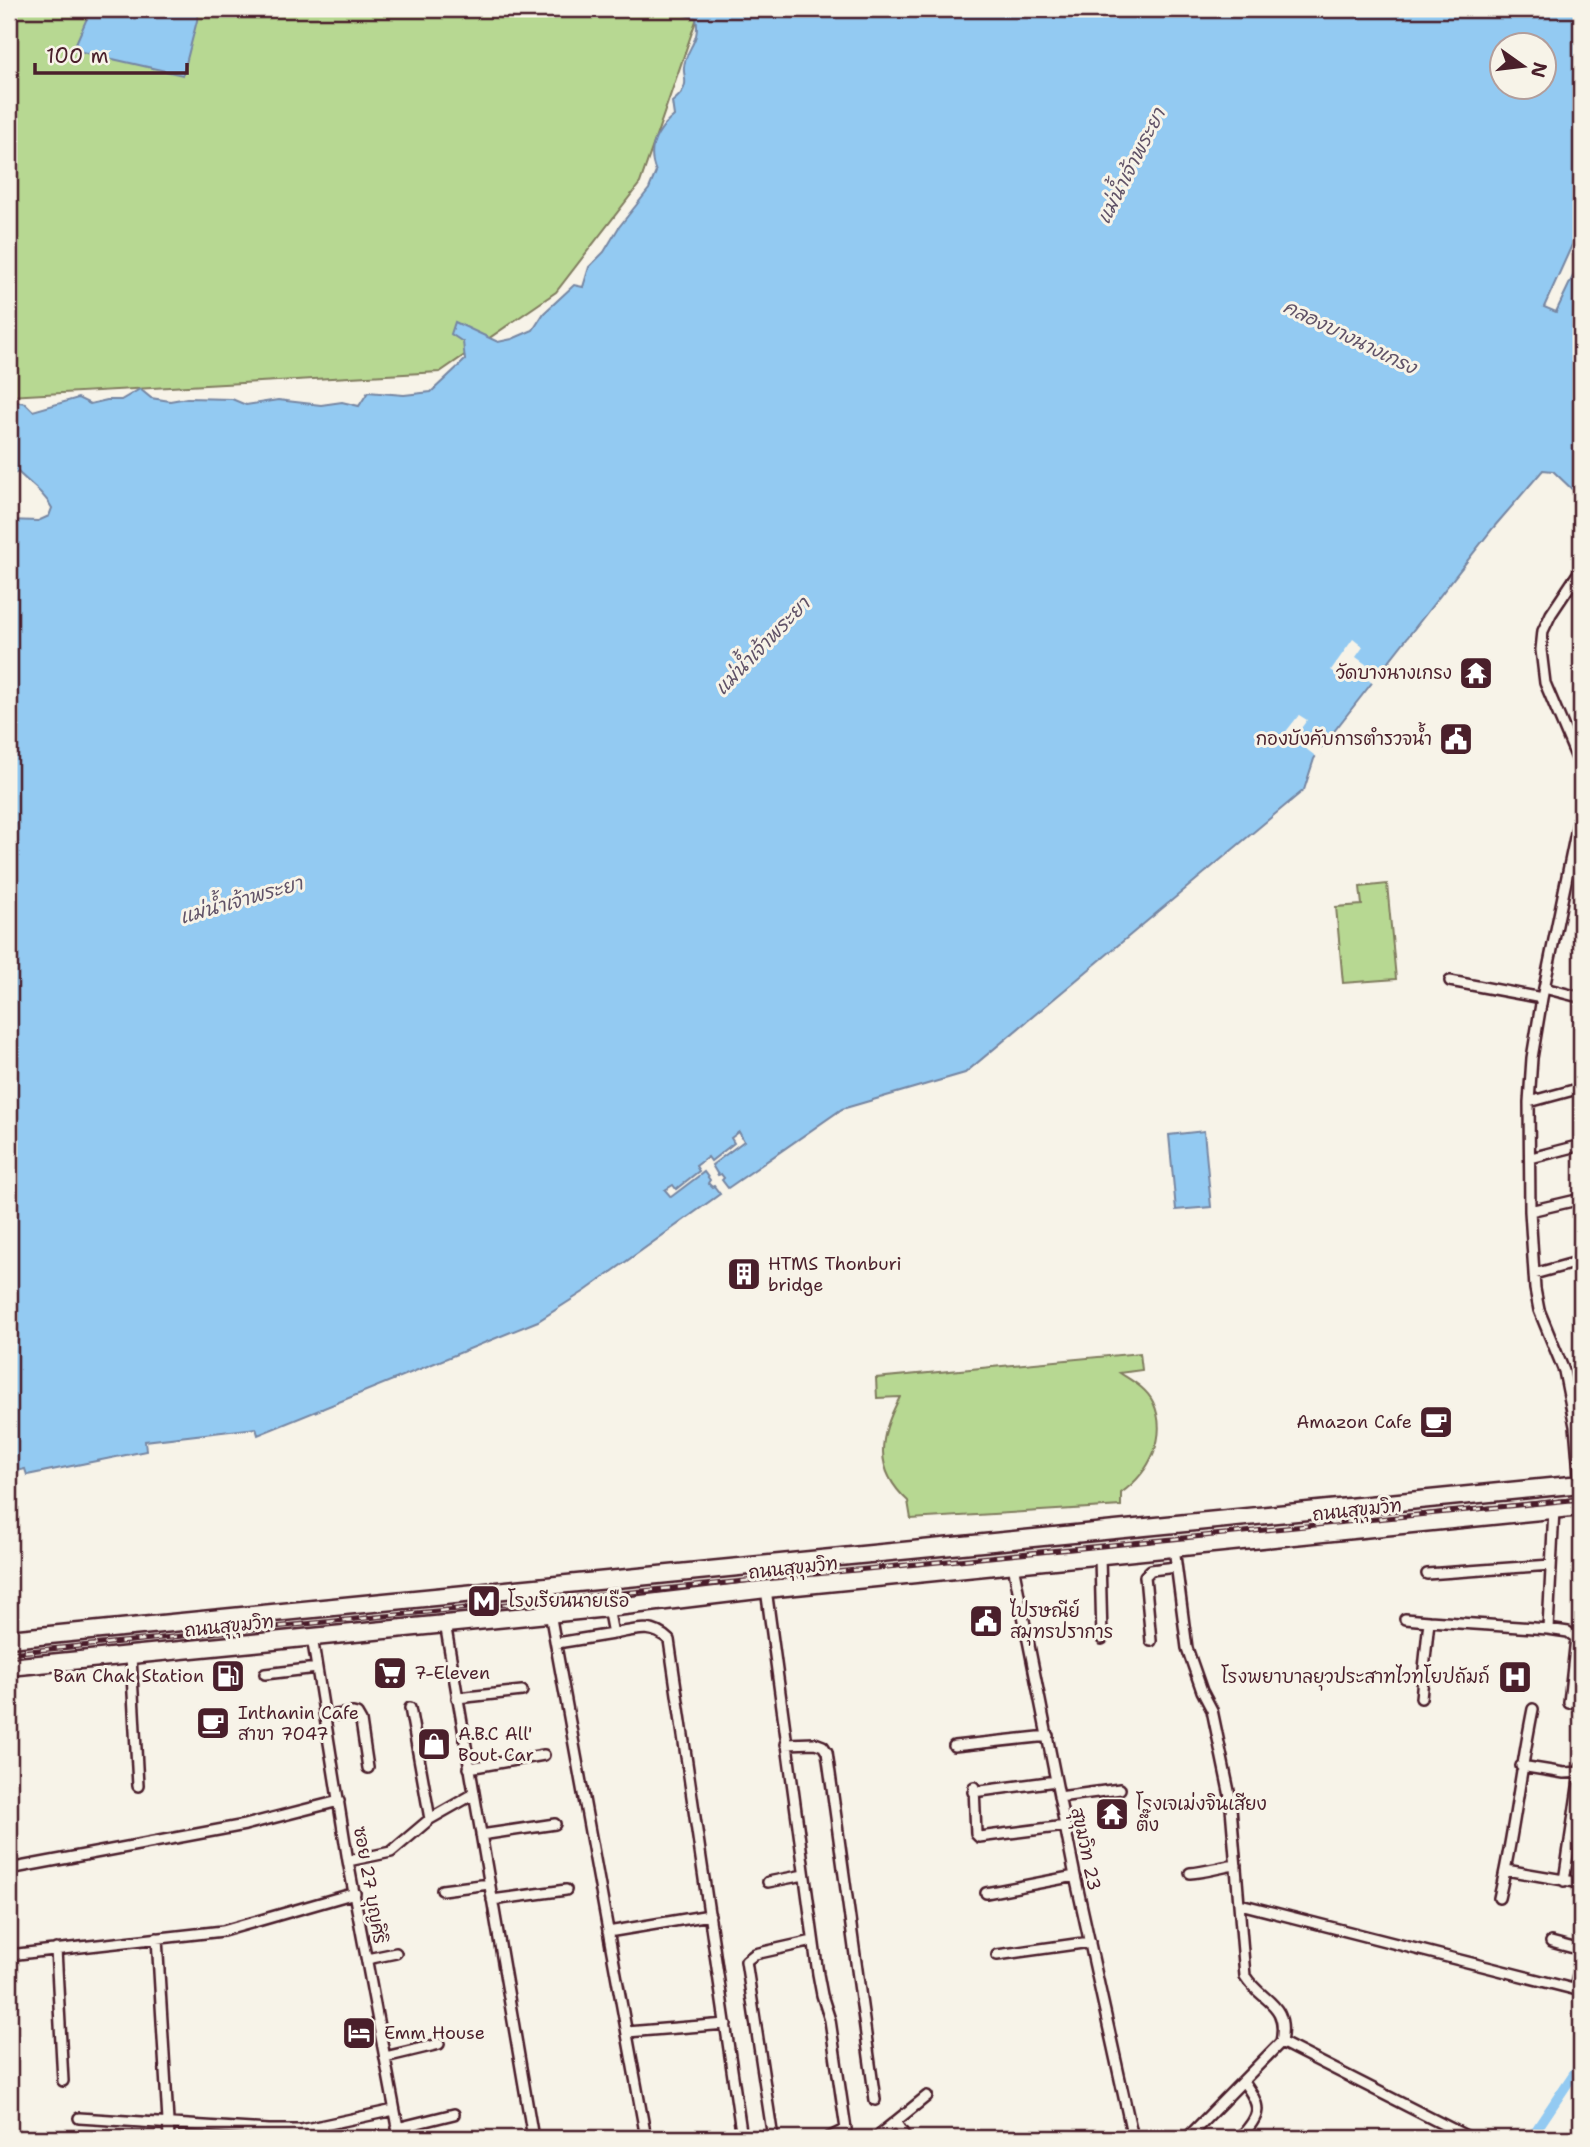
<svg xmlns="http://www.w3.org/2000/svg" width="1590" height="2147" font-family="'Shantell Sans','Playpen Sans Thai',sans-serif">
<rect width="100%" height="100%" fill="#f7f3e8"/>
<filter id="ink" filterUnits="userSpaceOnUse"><feTurbulence type="fractalNoise" baseFrequency=".0143" numOctaves="2"/><feDisplacementMap in="SourceGraphic" scale="14" xChannelSelector="R" yChannelSelector="G"/><feConvolveMatrix kernelMatrix="1 2 1 2 8 2 1 2 1" color-interpolation-filters="sRGB"/></filter>
<g filter="url(#ink)">
<path fill="#b7d892" stroke="#807c5e" stroke-width="2" d="M9 9H700L640 183 556 292 440 372 9 396Z
M1387 884 1396 979 1343 983 1336 907 1362 905 1360 887Z
M1140 1353 1142 1370 1120 1373C1132 1381 1146 1388 1153 1402 1169 1437 1149 1473 1121 1493V1506L911 1519 908 1501C873 1469 879 1436 900 1397L877 1398 876 1378Z"/>
<path fill="#93caf2" stroke="#7686a2" stroke-width="2" fill-rule="evenodd" d="M91 9H200L183 75 73 50Z
M676 9H1581V225L1544 307 1556 312 1574 274 1581 277V488L1576 493 1553 471 1543 470 1493 528 1321 748 1314 759 1304 790 965 1073 842 1109 728 1188 722 1180 724 1178 721 1174 718 1175 712 1165 744 1141 739 1132 731 1138 734 1143 711 1161 708 1157 696 1166 699 1171 676 1189 673 1185 665 1190 671 1197 704 1172 710 1180 708 1183 712 1187 714 1186 720 1194 585 1291 538 1321 258 1435 256 1428 145 1441 146 1451 27 1475 25 1469 9 1473V520L38 521 49 516 52 508C44 493 31 485 18 472L9 476V400L25 403 33 411 78 398 90 404 107 400H121L140 389 151 398 170 401 187 398 232 399 246 405 278 400 321 405 342 402 359 406 368 392 404 395 431 392 465 360 463 342 451 334 455 322 498 342 512 339 533 330 544 313 574 285 583 287 589 267 604 252 619 227 649 189 656 172C646 149 656 131 674 116L672 102C678 97 684 92 685 84 686 78 683 72 684 67 686 47 701 42 696 18L685 15ZM1502 46H1544V88H1502Z
M1204 1131 1211 1207 1176 1210 1169 1135Z"/>
<path fill="#f7f3e8" d="M1353 639 1363 647 1356 657 1382 676 1375 685 1349 666 1341 677 1331 670Z
M1299 715 1307 720 1299 731 1324 750 1318 758 1293 739 1284 749 1277 743Z"/>
<g fill="none" stroke-linecap="round" stroke-linejoin="round">
<path stroke="#93caf2" stroke-width="10" d="M1531 2138 1581 2063"/>
<g stroke="#4a1f2b" stroke-width="14">
<path id="street" d="M1581 569 1551 614 1543 631 1541 650 1545 683 1581 768
M1450 981 1542 998
M1544 988 1579 997 1581 995
M1529 1102 1581 1088
M1531 1158 1581 1145
M1530 1211 1581 1199
M1534 1274 1581 1261
M1571 1404 1581 1400
M1580 1484 1575 1426 1564 1371 1539 1310 1535 1289 1530 1211 1529 1102 1532 1058 1542 998 1581 808
M1554 1509 1548 1629 1568 1632 1576 1638 1569 1703
M1174 1548 1187 1648 1202 1691 1212 1710 1230 1796 1245 1976C1262 2003 1289 2002 1281 2042L1187 2138
M1100 1556 1102 1639
M1013 1565 1075 1876 1133 2138
M1427 1574 1551 1565
M766 1589 818 1974 822 1995 830 2020 846 2129 828 2138
M608 1608 613 1634C636 1630 651 1623 669 1640L742 2138
M550 1613 646 2138
M1405 1619 1429 1621
M445 1623 533 2138
M312 1637 348 1861 400 2138
M1151 1641 1145 1576 1151 1570 1176 1567
M557 1643 613 1634
M131 1656 138 1786
M265 1674 317 1668
M457 1698 522 1691
M1421 1698 1429 1621 1548 1629
M410 1708 430 1819
M325 1716 353 1713 357 1714 361 1721 368 1768
M786 1744 815 1743 823 1746 827 1752 875 2100
M954 1746 1048 1736
M1521 1766 1564 1773 1581 1772
M469 1768 544 1755
M974 1787 976 1834 979 1837 1065 1826
M973 1792 1056 1781
M1059 1797 1120 1789
M481 1835 555 1824
M348 1861 391 1852 430 1819 474 1794
M9 1869 245 1825 339 1801
M1506 1870 1581 1883
M1190 1873C1206 1872 1220 1867 1236 1865
M1564 1881 1581 1767
M768 1882 804 1875
M442 1890 489 1884
M986 1893 1075 1876
M1499 1898C1514 1836 1520 1772 1533 1709
M492 1900 566 1890
M1240 1904 1581 1991
M608 1932 710 1915
M157 1938 169 2138
M1551 1942 1581 1950
M56 1949 63 2081
M9 1955 223 1931 355 1893
M997 1955 1090 1942
M367 1959 396 1953
M1575 1989 1581 1961
M627 2032 726 2024
M1281 2042 1470 2138
M385 2057 439 2044
M79 2118 269 2130H301L394 2110
M896 2123 906 2138
M397 2128 454 2114
M773 2138 746 1961 755 1954 813 1941
M875 2138 927 2096
M1240 2138C1261 2113 1263 2109 1243 2081"/>
</g>
<g stroke="#4a1f2b" stroke-width="21">
<path id="highway" d="M9 1639 1581 1484
M9 1667 608 1608 766 1589 1581 1507"/>
</g>
<use href="#street" stroke="#f7f3e8" stroke-width="9"/>
<use href="#highway" stroke="#f7f3e8" stroke-width="16"/>
<g stroke="#4a1f2b" stroke-width="5">
<path id="rail" d="M9 1653 1581 1499"/>
</g>
<use href="#rail" stroke="#f7f3e8" stroke-width="2.5" stroke-dasharray="8" stroke-linecap="butt"/>
</g>
</g>
<defs>
<g id="temple-square" transform="scale(1.75)"><rect x="-9" y="-9" width="18" height="18" rx="4" fill="#4a1f2b" stroke="#f7f3e8"/><path d="M0-6L5-2H3V0L6.5 2.5H4V6H1.5V3h-3V6H-4V2.5H-6.5L-3 0V-2H-5Z" fill="#fff"/></g>
<g id="civic-square" transform="scale(1.75)"><rect x="-9" y="-9" width="18" height="18" rx="4" fill="#4a1f2b" stroke="#f7f3e8"/><path d="M-.6-6.5H3V-4.5H.6V-3L4-1V1h2V6H-6V1h2V-1L-.6-3ZM-1.2 2.5V6h2.4V2.5Z" fill="#fff"/></g>
<g id="building-square" transform="scale(1.75)"><rect x="-9" y="-9" width="18" height="18" rx="4" fill="#4a1f2b" stroke="#f7f3e8"/><path d="M-4-6H4V6H1V3H-1V6H-4ZM-2.5-4.3h1.7v1.8h-1.7ZM.8-4.3h1.7v1.8H.8ZM-2.5-1h1.7V.8h-1.7ZM.8-1h1.7V.8H.8Z" fill="#fff"/></g>
<g id="cafe-square" transform="scale(1.75)"><rect x="-9" y="-9" width="18" height="18" rx="4" fill="#4a1f2b" stroke="#f7f3e8"/><path d="M-5.5-4.5H6V0H3Q3 3.5 0 3.5H-2.5Q-5.5 3.5-5.5 0ZM3-3.2v2h1.7v-2ZM-6 4.5H4V6H-6Z" fill="#fff"/></g>
<g id="metro-square" transform="scale(1.75)"><rect x="-9" y="-9" width="18" height="18" rx="4" fill="#4a1f2b" stroke="#f7f3e8"/><path d="M-5.5 5V-5H-3L0 0L3-5H5.5V5H3V-.5L0 4L-3-.5V5Z" fill="#fff"/></g>
<g id="supermarket-square" transform="scale(1.75)"><rect x="-9" y="-9" width="18" height="18" rx="4" fill="#4a1f2b" stroke="#f7f3e8"/><path d="M-6-5.5h2.5l.6 2H6L4.5 2H-2.5L-4.4-4H-6ZM-1.5 3.2a1.3 1.3 0 1 0 .1 0ZM3 3.2a1.3 1.3 0 1 0 .1 0Z" fill="#fff"/></g>
<g id="fuel-square" transform="scale(1.75)"><rect x="-9" y="-9" width="18" height="18" rx="4" fill="#4a1f2b" stroke="#f7f3e8"/><path d="M-5.5-6h7V0h2V4h1.3V-2.5L3-4.5l.8-.8L6-3V5H2.5V1h-1V6h-7ZM-4.2-4.7v3.2H.2V-4.7Z" fill="#fff"/></g>
<g id="hospital-square" transform="scale(1.75)"><rect x="-9" y="-9" width="18" height="18" rx="4" fill="#4a1f2b" stroke="#f7f3e8"/><path d="M-5-5h3v3.5h4V-5h3V5h-3V1.5h-4V5h-3Z" fill="#fff"/></g>
<g id="shop-square" transform="scale(1.75)"><rect x="-9" y="-9" width="18" height="18" rx="4" fill="#4a1f2b" stroke="#f7f3e8"/><path d="M-5-2.5h2.3a2.7 3.5 0 0 1 5.4 0H5L5.5 6h-11ZM-1.5-2.5h3a1.5 2.3 0 0 0-3 0Z" fill="#fff"/></g>
<g id="hotel-square" transform="scale(1.75)"><rect x="-9" y="-9" width="18" height="18" rx="4" fill="#4a1f2b" stroke="#f7f3e8"/><path d="M-6-4.5h1.5V1H6V5H4.5V3h-9V5H-6ZM-4 0a1.8 1.8 0 1 1 3.6 0ZM.5 0V-2.5h3Q6-2.5 6 0Z" fill="#fff"/></g>
</defs>
<g fill-rule="evenodd">
<use href="#temple-square" x="1476" y="673"/>
<use href="#civic-square" x="1456" y="739"/>
<use href="#building-square" x="744" y="1274"/>
<use href="#cafe-square" x="1436" y="1422"/>
<use href="#metro-square" x="484" y="1601"/>
<use href="#civic-square" x="986" y="1621"/>
<use href="#supermarket-square" x="390" y="1673"/>
<use href="#fuel-square" x="228" y="1676"/>
<use href="#hospital-square" x="1515" y="1677"/>
<use href="#cafe-square" x="213" y="1723"/>
<use href="#shop-square" x="434" y="1744"/>
<use href="#temple-square" x="1112" y="1814"/>
<use href="#hotel-square" x="359" y="2033"/>
</g>
<g text-anchor="middle" dominant-baseline="central" stroke-width="6" stroke-linejoin="round" paint-order="stroke">
<g font-size="18" fill="#4a1f2b" stroke="#f7f3e8" text-anchor="start">
<text x="1452" y="673" text-anchor="end">วัดบางนางเกรง</text>
<text x="1432" y="739" text-anchor="end">กองบังคับการตำรวจน้ำ</text>
<text x="768" y="1264">HTMS Thonburi<tspan x="768" dy="21">bridge</tspan></text>
<text x="1412" y="1422" text-anchor="end">Amazon Cafe</text>
<text x="508" y="1601">โรงเรียนนายเรือ</text>
<text x="1010" y="1611">ไปรษณีย์<tspan x="1010" dy="21">สมุทรปราการ</tspan></text>
<text x="414" y="1673">7-Eleven</text>
<text x="204" y="1676" text-anchor="end">Ban Chak Station</text>
<text x="1490" y="1677" text-anchor="end">โรงพยาบาลยุวประสาทไวทโยปถัมถ์</text>
<text x="238" y="1713">Inthanin Cafe<tspan x="238" dy="21">สาขา 7047</tspan></text>
<text x="458" y="1734">A.B.C All'<tspan x="458" dy="21">Bout Car</tspan></text>
<text x="1136" y="1804">โรงเจเม่งจินเสียง<tspan x="1136" dy="21">ตึ๊ง</tspan></text>
<text x="384" y="2033">Emm House</text>
</g>
<g font-size="18" fill="#4a1f2b" stroke="#f7f3e8">
<text transform="translate(1357 1510) rotate(-6)">ถนนสุขุมวิท</text>
<text transform="translate(793 1568) rotate(-6)">ถนนสุขุมวิท</text>
<text transform="translate(229 1626) rotate(-6)">ถนนสุขุมวิท</text>
<text transform="translate(1086 1849) rotate(78)">สุขุมวิท 23</text>
<text transform="translate(370 1885) rotate(80)">ซอย 27 บุญศิริ</text>
</g>
<g font-size="19" font-style="italic" fill="#605267" stroke="#f7f3e8">
<text transform="translate(1131 166) rotate(-63)">แม่น้ำเจ้าพระยา</text>
<text transform="translate(1350 337) rotate(26)">คลองบางนางเกรง</text>
<text transform="translate(762 646) rotate(-46)">แม่น้ำเจ้าพระยา</text>
<text transform="translate(241 900) rotate(-16)">แม่น้ำเจ้าพระยา</text>
</g>
</g>
<rect width="1590" height="2147" fill="none" stroke="#f7f3e8" stroke-width="35"/>
<rect x="18" y="18" width="1555" height="2112" fill="none" stroke="#4a1f2b" stroke-width="2.5" filter="url(#ink)"/>
<g transform="translate(1523 66) rotate(104)"><circle r="33" fill="#f7f3e8" stroke="#b29e9c" stroke-width="2"/>
<path d="M0-5L12 26L0 18L-12 26Z" fill="#4a1f2b"/>
<text y="-10" font-size="19" font-weight="bold" text-anchor="middle" fill="#4a1f2b">N</text>
</g>
<path d="M35 63v10h152v-10" fill="none" stroke="#4a1f2b" stroke-width="3.5"/>
<text x="46" y="63" font-size="21" fill="#4a1f2b" stroke="#f7f3e8" stroke-width="5" paint-order="stroke">100 m</text>
</svg>
